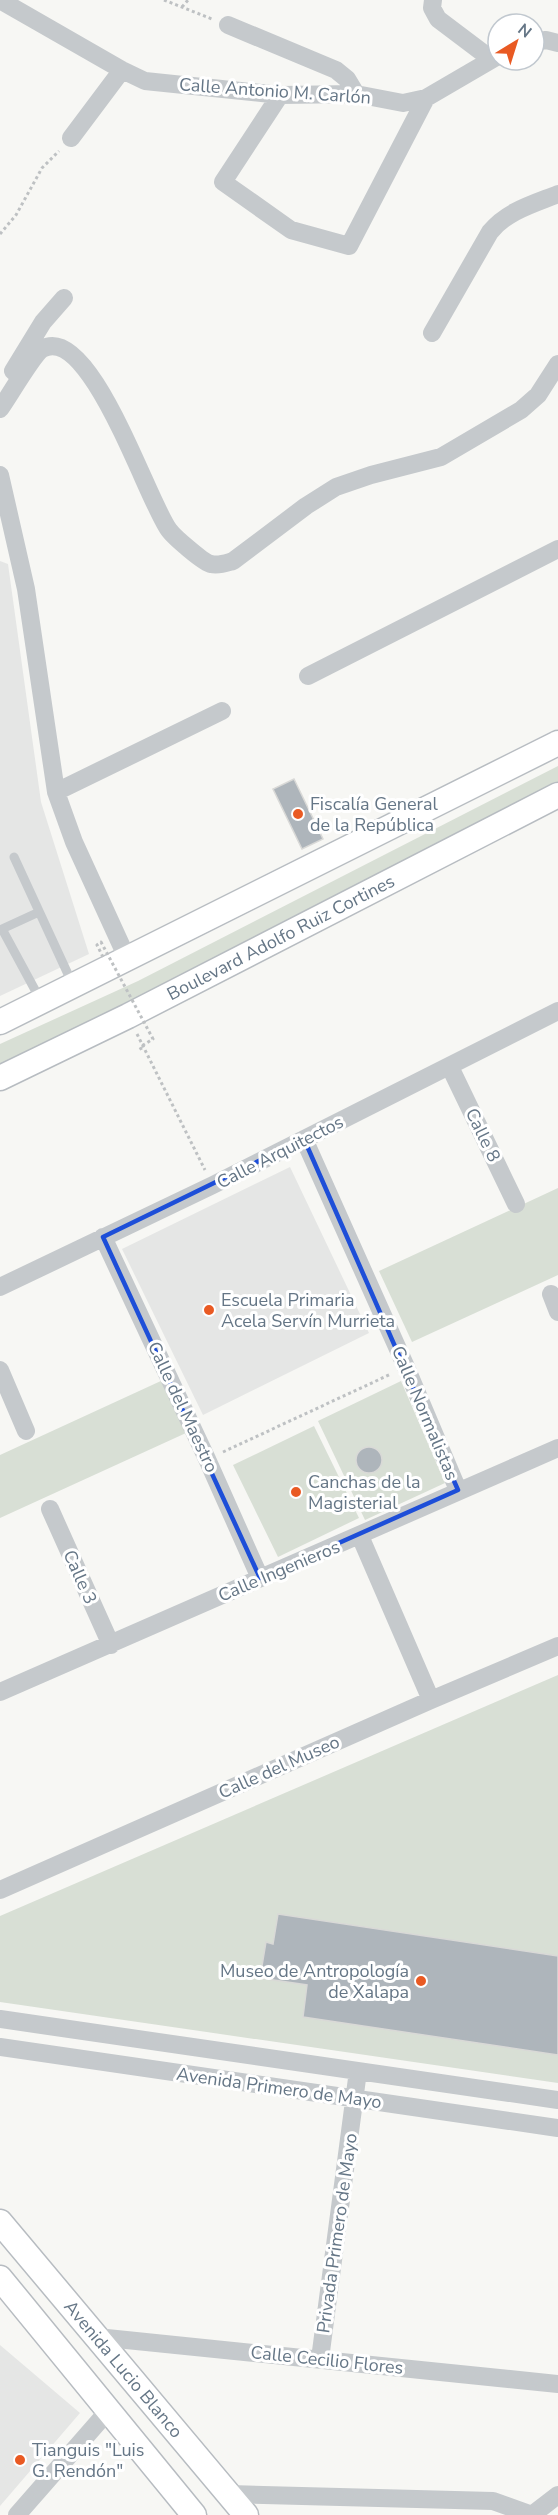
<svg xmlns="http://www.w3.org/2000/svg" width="558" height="2515" font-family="'Nunito Sans',sans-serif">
<rect width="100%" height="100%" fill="#f7f7f4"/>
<path fill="#e5e6e5" d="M0 561 8 564 41 802 89 954 0 996Z
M290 1167 369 1333 203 1415 122 1249Z
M0 2345 80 2413 0 2506Z"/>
<path fill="#d8dfd5" d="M558 766V786L0 1068V1044L138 981Z
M558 1188V1275L412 1342 379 1271Z
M163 1380 186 1433 0 1518V1455Z
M401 1381 445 1483 365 1520 318 1421Z
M314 1426 359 1518 278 1557 233 1465Z
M558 1675V2083L0 2002V1916Z"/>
<path fill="#aeb5bb" stroke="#d9d9d7" stroke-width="1.5" d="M294 779 323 839 302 849 273 789Z
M356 1460a13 13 0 1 1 26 0a13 13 0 1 1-26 0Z
M278 1914 558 1956V2055L303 2017 307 1985 260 1978 266 1942 273 1944Z"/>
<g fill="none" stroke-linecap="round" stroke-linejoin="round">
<g stroke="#b7bcc1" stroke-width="27">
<g id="secondary">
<path d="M0 1022 558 743"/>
<path id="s1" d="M0 1078 128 1016 558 795"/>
<path id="s2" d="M0 2222 246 2515"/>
<path d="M0 2278 194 2515"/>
</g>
</g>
<path stroke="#bec1c3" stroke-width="3" stroke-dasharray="3 3" stroke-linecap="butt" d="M164 0 212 19
M182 7 188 0
M0 234 16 215 42 168 59 151
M137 1034 205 1170
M223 1452 391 1374"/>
<path stroke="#c5c9cc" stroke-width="9" d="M14 857 73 985
M39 912 2 929 41 1001"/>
<path stroke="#c5c9cc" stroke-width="18" d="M0 0 122 70 145 81 280 95 356 94 403 103 426 98 498 56
M433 0 432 8 438 19 491 59
M228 25 336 70 347 79 356 94
M534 42 546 40 558 43
M280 95 223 182 291 230 349 246 426 98
M71 138 122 70
M432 333 490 232C507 211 533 204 558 194
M13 371 43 322 64 298
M0 409C8 398 33 355 42 349 90 321 148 503 169 530 174 537 204 563 211 564 219 566 226 563 233 561L306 506 336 487 371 475 441 457 521 410 538 395 558 364
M0 475 26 589 56 792 74 842 127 958
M308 676 558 549
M56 792 222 711
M450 1067 516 1204
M304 1139 406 1367 458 1490
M103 1237 207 1459 260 1578
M0 1287 213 1185 558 1011
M551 1294 558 1312
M0 1370 26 1431
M50 1509 111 1645
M360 1536 431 1700
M0 1692 558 1448
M0 1890 431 1700 558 1646
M0 2019 558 2100
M0 2047 558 2128
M97 2337 558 2384
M320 2359 358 2071
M229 2494 493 2501 532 2515
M17 2515 108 2411
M532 2515 558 2495"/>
<use href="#secondary" stroke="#fff" stroke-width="24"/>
<path stroke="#bec1c3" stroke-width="3" stroke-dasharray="3 3" stroke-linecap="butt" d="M103 957 97 945 101 942 153 1039 140 1047 142 1051"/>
</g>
<path fill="none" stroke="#1d4ed8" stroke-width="4.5" stroke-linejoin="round" d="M304 1139 458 1490 260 1578 103 1237Z"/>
<g fill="#e95a23" stroke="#fff" stroke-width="2">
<circle cx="298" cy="814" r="6"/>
<circle cx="209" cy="1310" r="6"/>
<circle cx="296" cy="1492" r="6"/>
<circle cx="421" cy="1981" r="6"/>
<circle cx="20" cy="2460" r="6"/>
</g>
<g text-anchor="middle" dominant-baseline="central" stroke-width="6" stroke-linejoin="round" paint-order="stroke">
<g font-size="18" fill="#657686" stroke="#fff">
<text transform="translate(275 91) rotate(4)">Calle Antonio M. Carlón</text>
<text stroke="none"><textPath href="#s1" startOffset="314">Boulevard Adolfo Ruiz Cortines</textPath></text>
<text transform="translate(483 1135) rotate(64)">Calle 8</text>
<text transform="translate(280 1152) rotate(-27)">Calle Arquitectos</text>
<text transform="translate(183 1407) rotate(65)">Calle del Maestro</text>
<text transform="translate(425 1413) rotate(67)">Calle Normalistas</text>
<text transform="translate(279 1571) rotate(-23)">Calle Ingenieros</text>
<text transform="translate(80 1577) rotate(66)">Calle 3</text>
<text transform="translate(279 1767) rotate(-24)">Calle del Museo</text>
<text transform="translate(279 2088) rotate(8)">Avenida Primero de Mayo</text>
<text transform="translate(337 2233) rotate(-82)">Privada Primero de Mayo</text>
<text transform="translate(327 2360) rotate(6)">Calle Cecilio Flores</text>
<text stroke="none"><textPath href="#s2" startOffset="192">Avenida Lucio Blanco</textPath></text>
</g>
<g font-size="18" fill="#657686" stroke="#fff" text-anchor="start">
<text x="310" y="804">Fiscalía General<tspan x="310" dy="21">de la República</tspan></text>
<text x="221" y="1300">Escuela Primaria<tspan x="221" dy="21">Acela Servín Murrieta</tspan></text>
<text x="308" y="1482">Canchas de la<tspan x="308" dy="21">Magisterial</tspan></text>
<text x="409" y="1971" text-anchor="end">Museo de Antropología<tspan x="409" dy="21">de Xalapa</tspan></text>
<text x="32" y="2450">Tianguis "Luis<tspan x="32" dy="21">G. Rendón"</tspan></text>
</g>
</g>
<g transform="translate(516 42) rotate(38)"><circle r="28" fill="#ffffff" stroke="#c1c8cf" stroke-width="1.5"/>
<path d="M0-4.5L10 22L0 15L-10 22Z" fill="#e95a23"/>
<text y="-9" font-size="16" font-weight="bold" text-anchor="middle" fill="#657686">N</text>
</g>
</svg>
